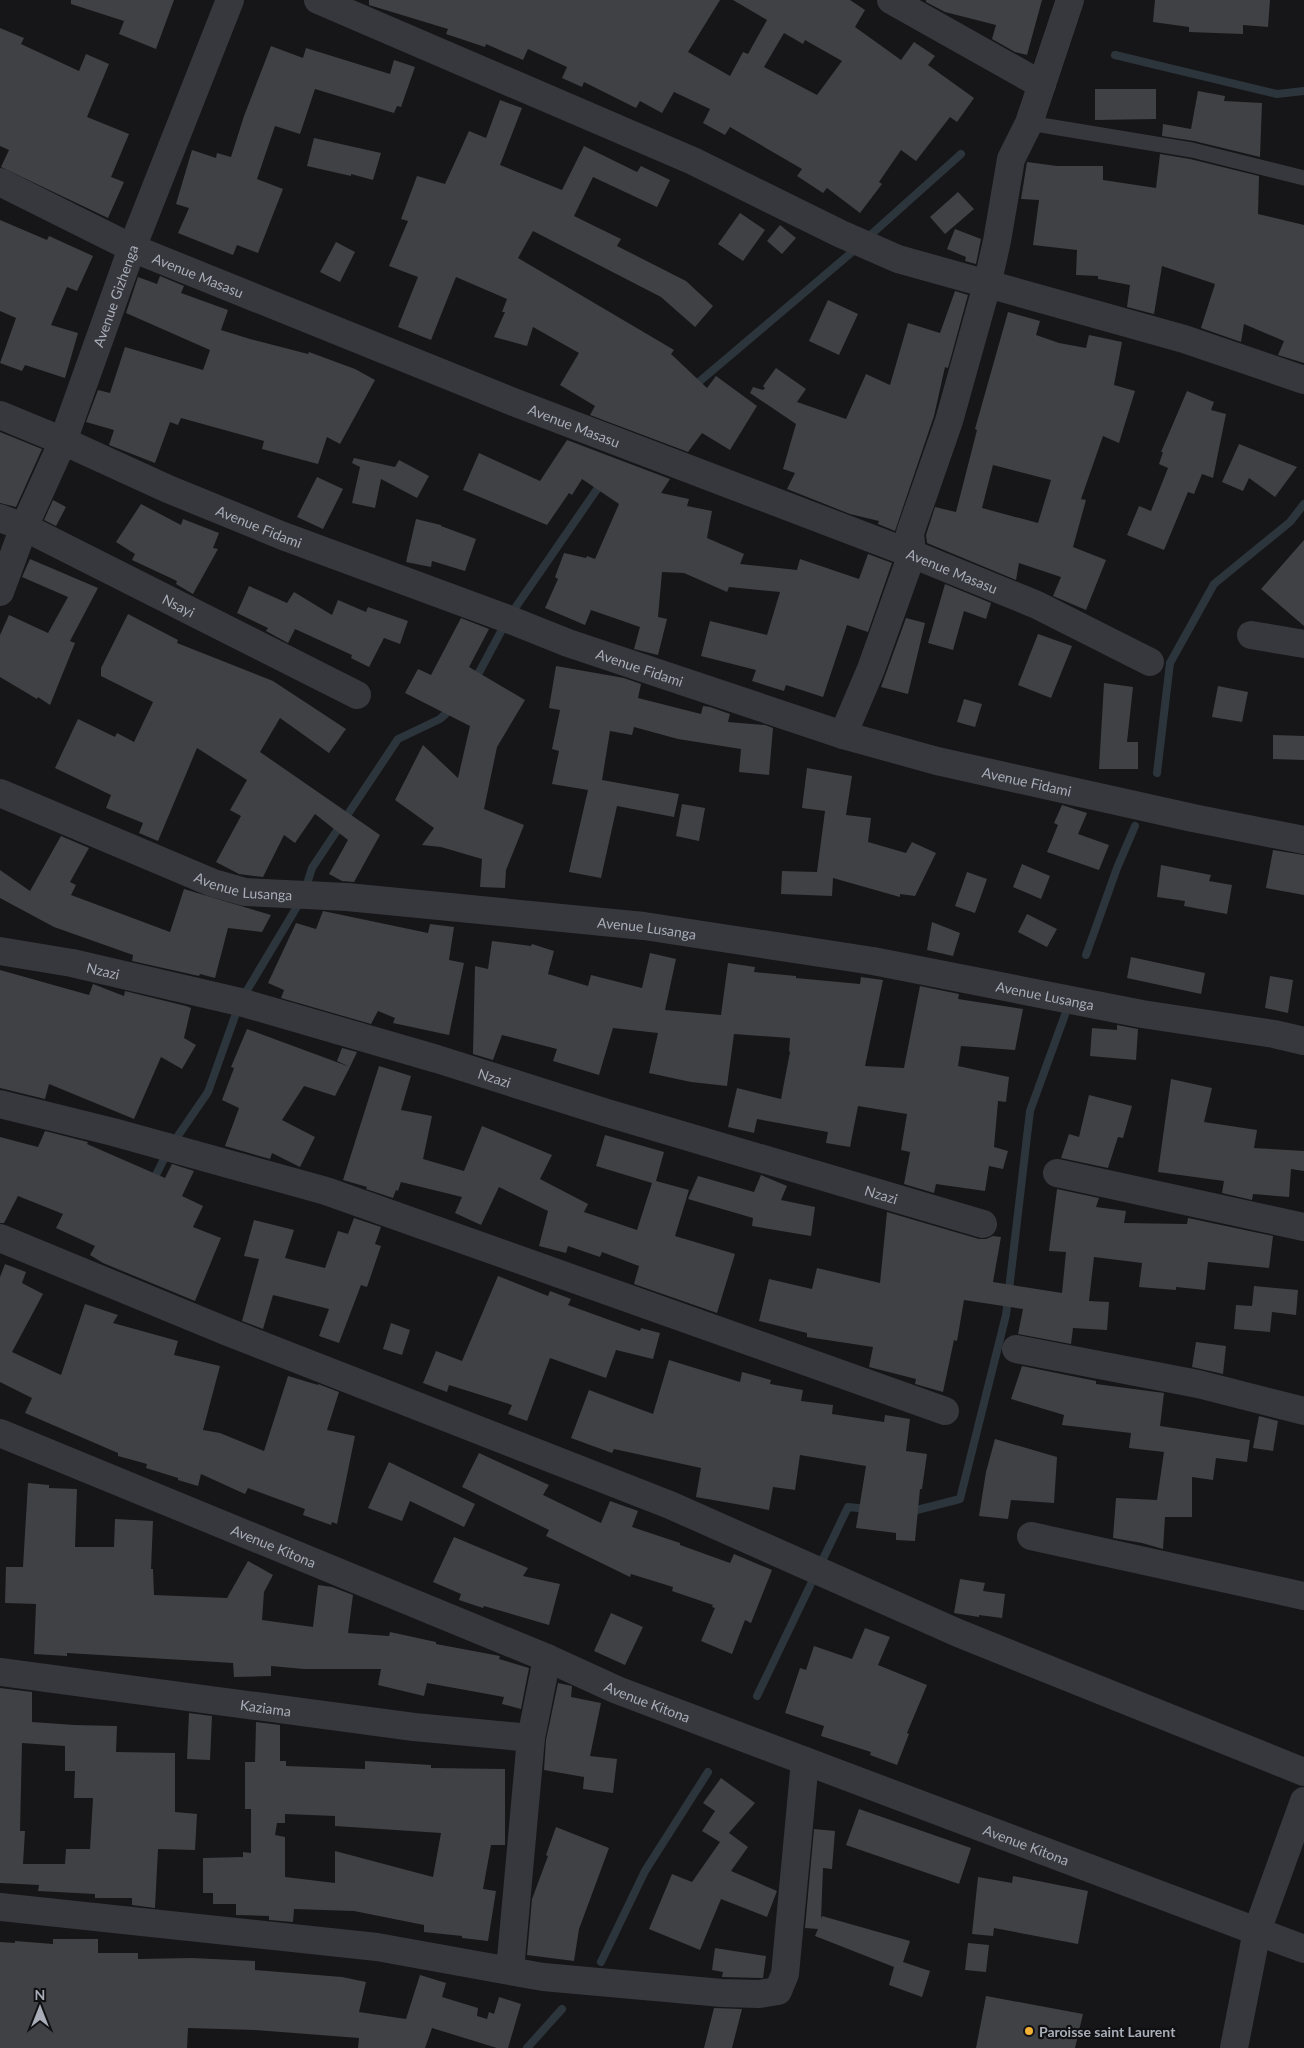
<svg xmlns="http://www.w3.org/2000/svg" width="1304" height="2048" font-family="Lato,sans-serif">
<rect width="100%" height="100%" fill="#161618"/>
<g fill="none" stroke-linecap="round" stroke-linejoin="round">
<path stroke="#2c353c" stroke-width="8" d="M1115 55 1277 94 1304 91
M866 239 961 154
M693 387 858 247
M511 614 602 482
M475 680 505 624
M1157 773 1170 663 1214 584 1290 522 1304 504
M305 890 312 868 398 739 440 719 452 708
M1086 955 1117 868 1135 826
M173 1143 208 1092 240 1002 301 900
M152 1183 167 1153
M909 1512 960 1499 1006 1315 1030 1111 1066 1012
M757 1696 848 1507 868 1509
M601 1962 645 1871 708 1772
M527 2048 562 2009"/>
</g>
<path fill="#404145" fill-rule="evenodd" d="M71 0H174L156 49 119 34 124 21 71 4Z
M369 0H720L688 52 730 76 743 52 748 54 767 20 733 0H850L865 10 855 27 901 60 914 42 935 56 928 65 974 98 957 122 950 117 916 161 901 150 879 182 882 184 860 213 827 188 823 193 797 176 802 169 730 127 725 135 703 123 710 109 674 92 662 113 640 101 636 108 584 82 582 87 562 78 567 67 528 49 523 60 486 44 485 47 446 34 448 29 369 5ZM784 33 803 44 805 40 842 61 817 95 764 67Z
M926 0H1042L1027 55 1015 52 992 39 996 25 945 12 926 2Z
M1155 0H1270L1268 27 1243 25V34L1189 32V27L1153 22Z
M0 28 24 38 21 44 79 71 86 54 109 64 87 117 129 134 111 177 124 182 108 218 1 167 9 150 0 146Z
M271 46 303 58 306 48 390 74 394 60 415 67 401 107 397 106 394 113 315 89 300 134 275 126 257 179 283 189 258 253 237 245 233 255 178 233 189 208 176 204 192 150 216 158 217 153 231 157 244 116Z
M1095 89H1156V119L1095 120Z
M1198 91 1225 96 1224 101 1262 103 1260 157 1194 141 1162 136 1163 124 1191 129Z
M500 100 522 108 500 165 562 190 584 146 637 172 641 166 670 180 657 207 593 177 574 216 621 239 617 246 686 281 713 306 695 327 661 297 533 231 518 258 674 350 671 354 707 388 716 376 757 406 730 450 702 433 688 452 590 415 595 406 560 385 579 353 533 327 527 346 494 337 505 312H502L507 299 456 277 431 340 398 327 418 277 389 266 408 221 401 219 417 176 445 184 469 131 486 138Z
M314 138 381 153 373 180 351 174V176L307 166Z
M1160 154 1190 159 1259 176 1258 214 1304 225V363L1278 355 1284 341 1244 324 1241 342 1201 328 1215 284 1162 266 1154 314 1127 307 1130 285 1098 279V276L1076 275 1077 250 1033 245 1039 200 1021 199 1027 162 1057 166H1103V180L1156 188Z
M958 192 974 209 945 234 930 217Z
M740 213 765 230 743 261 718 244Z
M0 220 47 240 49 236 93 256 77 291 67 287 51 325 78 333 65 378 25 365 22 371 0 363 16 318 0 311Z
M780 225 796 238 782 254 767 241Z
M955 229 981 239 976 264 965 261 966 257 947 249Z
M336 242 355 252 340 282 320 272Z
M160 276 184 286 181 293 228 310 221 330 250 339 308 354 309 352 355 369 375 380 340 444 327 437 318 464 262 449 264 441 181 418 178 425 170 422 155 463 109 445 114 430 86 422 98 390 110 393 125 347 203 370 210 350 126 313 138 277 157 284Z
M955 291 968 295 948 368 945 367 934 416 895 531 878 524 879 521 850 514 787 489 795 473 783 469 796 424 750 393 753 387 763 390 765 388 763 386 776 368 806 389 797 402 846 419 866 374 890 385 908 323 940 333Z
M828 300 858 314 839 355 809 341Z
M1008 312 1040 321 1036 335 1059 343 1086 348 1089 335 1122 342 1114 385 1135 391 1119 443 1103 436 1081 499 1086 500 1073 547 1106 560 1086 610 1053 596 1061 577 1019 563 1016 580 927 543 926 535 935 507 956 512 977 430 975 429ZM993 465 1051 480 1038 523 982 508Z
M1187 391 1214 402 1211 410 1226 414 1213 478 1202 474 1194 494 1188 492 1164 550 1127 535 1139 506 1151 511 1168 468 1159 464 1163 452H1161Z
M0 432 42 449 16 507 0 503Z
M567 440 670 479 661 493 689 499 687 506 712 511 707 538 744 554 740 564 797 570 800 559 859 579 868 554 892 563 868 632 847 625 823 697 786 685 784 691 752 681 756 670 701 656 710 621 767 635 780 592 729 587 727 592 684 573 662 572 658 617 667 619 658 655 634 649 640 627 591 610 585 625 545 608 558 579 555 577 564 553 586 558 587 556 595 559 619 504 582 479 572 495 569 493 547 525 463 490 479 453 540 481Z
M1239 444 1297 467 1275 497 1249 478 1243 491 1222 482Z
M354 458 395 467 399 460 429 476 417 498 381 479 375 508 352 503 360 467 352 463Z
M317 477 343 489 323 529 297 517Z
M53 500 66 507 56 526 44 520Z
M141 504 181 525 183 519 219 533 213 548 218 549 193 594 176 584 177 581 132 560 135 554 116 542Z
M416 519 441 525V526L476 539 465 571 432 561 431 567 406 562Z
M1304 540V626L1261 589Z
M30 559 98 588 70 641 75 643 50 705 38 697 37 699 0 677V635L9 615 48 633 68 597 22 577Z
M945 584 991 603 986 619 964 611 953 650 928 643Z
M249 586 287 603 294 592 332 615 338 600 366 612 368 607 408 621 400 644 384 638 369 667 351 658 352 655 295 629 288 643 266 631 268 628 237 613Z
M128 614 178 640 177 643 273 681 346 729 329 753 280 718 260 752 380 835 354 882 342 881 329 874 348 840 315 814 295 843 284 835 263 877 239 874 216 862 241 816 230 810 247 780 197 748 158 841 139 833 143 823 106 808 111 795 55 768 78 719 115 737 117 733 134 742 153 702 101 676V668Z
M461 618 489 629 469 667 525 700 497 747 484 809 524 825 506 870 505 888 480 887 482 859 441 847 422 845 434 828 395 800 423 745 458 778 470 726 405 693 418 669 431 675Z
M906 618 925 623 908 694 881 687Z
M1038 634 1072 646 1051 698 1018 685Z
M556 666 624 678 641 684 638 698 701 714 703 706 710 707 730 714 728 722 765 725 773 728 769 775 739 772 741 749 678 739 634 727 632 735 610 731 602 780 679 794 674 817 617 806 601 878 569 872 588 790 552 784 559 751 552 749 560 710 549 708Z
M1104 683 1133 687 1127 742H1138V769H1099Z
M1218 686 1248 692 1242 722 1212 717Z
M964 699 982 704 975 727 957 722Z
M1273 735 1304 736V760L1273 759Z
M807 768 852 776 846 815 871 818 868 842 906 853 912 842 936 853 915 896 900 894V897L833 878 832 896 781 894 782 871 817 872 825 811 802 808Z
M682 804 705 808 699 841 676 836Z
M1062 805 1087 813 1078 834 1109 845 1099 870 1047 852 1058 825 1054 823Z
M61 836 89 848 70 882 76 885 71 895 170 932 184 889 271 915 262 932 228 928 215 978 200 974 199 976 132 961 133 955 54 927 0 898V870L30 891Z
M1273 850 1304 855V895L1266 888Z
M1022 864 1050 876 1041 899 1013 887Z
M1161 865 1211 875 1209 881 1232 885 1227 914 1184 906 1185 901 1157 897Z
M967 872 987 879 975 913 955 906Z
M323 911 428 933 430 924 454 927 449 960 464 963 449 1035 393 1023 395 1018 378 1011 371 1024 281 998 284 990 268 983 296 923 316 929Z
M1027 914 1057 929 1047 947 1018 932Z
M932 922 960 933 953 956 927 950Z
M492 941 531 946 532 944 554 951 548 974 588 986 591 975 642 988 650 953 676 959 665 1010 721 1015 728 963 755 967 754 972 796 976V978L860 984 861 977 883 980 865 1066 904 1068 920 986 959 994 958 999 1023 1009 1015 1050 961 1046 958 1066 1009 1077 1006 1102 998 1101 994 1147 1008 1151 1003 1169 989 1166 985 1191 936 1184 934 1193 904 1184 910 1152 901 1150 907 1114 858 1106 850 1147 826 1143 828 1132 757 1119 754 1133 728 1127 737 1088 781 1099 790 1052 789 1051 790 1038 734 1034 727 1086 691 1082 649 1073 658 1033 613 1028 599 1075 553 1061 557 1049 502 1035 493 1060 473 1054 475 966 488 969Z
M1131 957 1205 973 1201 994 1127 978Z
M0 970 89 995 93 984 124 996 125 991 186 1006 191 1008 184 1038 196 1045 182 1069 161 1057 134 1119 49 1084 45 1099 0 1088Z
M1270 976 1293 980 1288 1013 1265 1008Z
M1117 1025 1138 1029 1136 1060 1090 1056 1092 1028 1117 1030Z
M247 1029 350 1067 335 1096 304 1086 282 1120 315 1137 300 1167 272 1153 270 1159 225 1146 239 1108 222 1100 234 1068 231 1067Z
M342 1048 357 1052 350 1067 337 1061Z
M379 1066 411 1076 401 1110 432 1116 423 1159 464 1171 482 1126 552 1155 540 1179 588 1204 584 1212 637 1230 652 1183 596 1166 605 1135 664 1152 656 1181 689 1190 675 1236 735 1254 717 1313 634 1284 639 1266 602 1252 600 1257 568 1246 566 1253 539 1246 548 1211 499 1187 481 1225 455 1213 462 1197 401 1182 398 1191 396 1190 393 1198 366 1189 367 1187 343 1180Z
M1171 1079 1212 1088 1204 1122 1257 1130 1254 1148 1304 1151V1171L1291 1169 1289 1197 1253 1194 1252 1200 1222 1193 1224 1181 1158 1172Z
M1089 1095 1132 1106 1123 1138 1118 1137 1108 1168 1061 1158 1069 1134 1079 1137Z
M45 1131 88 1142 87 1144 165 1178 172 1164 194 1171 182 1196 203 1206 193 1227 221 1238 195 1301 103 1263 90 1255 95 1246 56 1228 63 1214 18 1196 4 1223H0V1137L38 1147Z
M761 1175 787 1186 781 1200 815 1207 811 1236 752 1226 753 1218 688 1199 698 1176 754 1192Z
M1057 1189 1099 1198 1096 1207 1126 1211 1124 1223 1187 1224 1188 1218 1273 1236 1269 1268 1208 1262 1205 1290 1176 1287V1290L1139 1287 1142 1263 1094 1257 1089 1301 1109 1302 1107 1330 1073 1328 1071 1344 1018 1334 1023 1309 964 1300 957 1341 954 1340 943 1392 915 1384 916 1379 869 1367 873 1347 807 1337V1333L759 1321 769 1279 812 1289 817 1268 880 1283 887 1212 979 1239H986L993 1236 1001 1237 993 1282 1062 1293 1066 1252 1049 1251Z
M354 1218 381 1227 375 1244 381 1246 367 1287 361 1285 339 1343 319 1336 329 1309 273 1295 263 1329 242 1321 259 1259 244 1256 254 1220 294 1230 285 1258 325 1268 338 1231 348 1234Z
M5 1264 26 1272 22 1283 43 1294 12 1352 61 1375 85 1304 118 1315 113 1323 178 1341 174 1355 220 1366 203 1430 220 1433 264 1451 288 1376 318 1385V1384L339 1392 327 1430 355 1436 337 1524 332 1522 331 1525 303 1515 305 1509 248 1488 245 1494 201 1474 198 1486 178 1480V1478L146 1468 147 1464 118 1456V1453L25 1413 32 1398 0 1382V1277Z
M498 1276 548 1296 550 1291 571 1299 568 1305 640 1331 641 1328 660 1333 653 1359 616 1350 606 1378 550 1358 527 1421 508 1414 512 1405 449 1385 447 1392 423 1383 436 1351 462 1361Z
M1254 1286 1298 1290 1296 1315 1272 1312 1270 1332 1234 1329 1236 1305 1252 1306Z
M391 1323 410 1330 402 1355 383 1349Z
M1196 1342 1226 1346 1223 1374 1192 1367Z
M669 1360 740 1382 742 1372 771 1380 770 1384 803 1390 801 1401 833 1405 832 1414 884 1422 885 1415 910 1419 906 1451 927 1454 922 1489H920L915 1541 896 1540V1533L856 1528 866 1466 800 1455 795 1490 773 1487 769 1510 696 1497 701 1468 614 1449 612 1453 571 1438 589 1390 653 1414Z
M1022 1366 1096 1381V1384L1164 1393 1160 1426 1250 1440 1247 1462 1216 1458 1213 1480 1192 1477V1517H1165L1163 1549 1142 1543 1113 1538 1116 1498 1157 1500 1164 1452 1129 1448 1131 1433 1062 1425 1064 1415 1011 1399Z
M1259 1416 1278 1421 1273 1451 1253 1448Z
M995 1439 1057 1457 1054 1503 1011 1500 1008 1519 979 1516 986 1472Z
M479 1453 549 1485 543 1495 601 1523 610 1501 638 1511 632 1527 680 1543V1545L730 1563 734 1554 772 1570 751 1623 745 1620 732 1654 701 1641 715 1608 712 1607 713 1605 672 1591 673 1587 631 1574 630 1577 546 1536 549 1530 462 1487Z
M389 1462 475 1504 464 1527 410 1501 402 1521 368 1508Z
M28 1483 49 1485V1488L77 1489 75 1547H114L115 1519 153 1521 151 1569H153L154 1595 227 1598 248 1561 273 1575 264 1592 262 1620 313 1627 318 1585 332 1587 353 1595 348 1633 389 1636 390 1632 436 1642V1644L500 1656 499 1659 529 1668 521 1709 502 1704 504 1697 427 1683 424 1696 378 1685 381 1669H304L271 1666V1676L234 1677 233 1663 67 1653V1656L34 1654 36 1604 5 1603 6 1567H23Z
M454 1537 528 1568 523 1576 560 1584 549 1625 484 1606 483 1608 459 1600 461 1594 433 1582Z
M960 1579 985 1583 983 1591 1005 1594 1002 1618 979 1615V1617L954 1613Z
M611 1613 643 1627 625 1665 594 1651Z
M865 1628 890 1637 878 1665 927 1685 907 1733 909 1734 897 1765 870 1755 871 1752 821 1736 824 1726 785 1713 800 1668 806 1670 814 1646 852 1659Z
M558 1683 572 1686 571 1697 601 1703 590 1756 617 1759 613 1793 583 1789 584 1777 544 1770 546 1740Z
M0 1688 32 1692V1722L74 1725 117 1726 116 1752 175 1753V1812L197 1814 195 1850 158 1849 155 1908 132 1905V1898H95V1894L38 1891 39 1885 0 1883ZM22 1743 65 1746V1771H75L74 1798H93L90 1849H66L65 1864H23L25 1831H20Z
M189 1713 212 1716 210 1760 187 1759Z
M256 1722 280 1725V1761H286V1766L365 1769V1761L431 1765V1768L505 1769V1845H491L483 1889 496 1891 488 1941 462 1938V1936L424 1932V1925L354 1911 294 1909 293 1922 269 1920V1916L236 1915V1904H213V1893H203V1858L243 1857V1852L251 1853V1809H245V1762H255ZM285 1814 335 1816V1826L441 1833 433 1877 335 1851V1883L285 1877V1837L275 1835 277 1823H285Z
M721 1778 755 1803 729 1833 748 1847 731 1871 777 1891 767 1917 721 1899 700 1950 649 1929 672 1874 692 1882 720 1842 702 1831 715 1811 703 1803Z
M859 1809 971 1848 959 1884 846 1845Z
M556 1827 609 1848 579 1929 574 1961 527 1955 532 1899 548 1856 546 1855Z
M814 1829 835 1831 832 1869 823 1868 821 1919 822 1916 910 1941 903 1962 930 1971 922 1997 889 1985 894 1967 815 1936 818 1929 805 1928Z
M1013 1876 1088 1891 1078 1944 994 1928 993 1936 972 1934 978 1877 1012 1883Z
M53 1939H98V1953H138V1959L192 1958 255 1961V1970L342 1977 366 1982 359 2012 406 2019 420 1975 446 1983 442 1997 478 2008 477 2016 487 2019 489 2012 494 2014 499 1997 521 2004 508 2048H497L432 2028 425 2048H358L359 2038 255 2030 188 2028 187 2048H0V1942L15 1943V1941L53 1944Z
M968 1943 989 1945 986 1972 965 1970Z
M715 1948 766 1956 763 1978 722 1977 723 1972 712 1970Z
M986 1996 1083 2014 1075 2048H976Z
M714 2008 742 2009 732 2048H704Z"/>
<g fill="none" stroke-linecap="round" stroke-linejoin="round">
<path stroke="#37383d" stroke-width="15" d="M1029 123 1192 150 1304 178"/>
<g stroke="#37383d" stroke-width="28">
<path d="M318 0 693 161 841 234 898 259 1184 339 1304 380"/>
<path d="M891 0 1042 85"/>
<path id="s1" d="M0 182 132 248 516 403 912 554 1037 605 1150 662"/>
<path id="s2" d="M0 415 63 441 168 489 283 536 508 619 568 643 843 735 937 761 1193 818 1304 840"/>
<path id="s3" d="M0 518 24 527 357 695"/>
<path id="s4" d="M0 592 24 527 63 441 132 248 230 0"/>
<path d="M1251 635 1304 644"/>
<path d="M843 735 871 669 912 554 910 533 949 421 987 285 997 241 1011 159 1029 123 1070 0"/>
<path id="s5" d="M0 793 213 883 245 892 347 897 644 926 873 961 1142 1014 1274 1034 1304 1041"/>
<path id="s6" d="M0 951 72 963 240 1002 437 1059 604 1112 983 1224"/>
<path d="M0 1104 113 1132 326 1191 945 1411"/>
<path d="M1057 1173 1304 1227"/>
<path d="M0 1238 228 1332 670 1505 958 1633 1304 1772"/>
<path d="M1016 1349 1198 1384 1304 1411"/>
<path id="s7" d="M0 1433 547 1658 617 1690 1304 1949"/>
<path d="M1031 1536 1304 1596"/>
<path id="s8" d="M0 1672 414 1727 531 1738"/>
<path d="M0 1907 377 1947 543 1977 722 1993 759 1994 778 1991 785 1974 805 1761"/>
<path d="M510 1970 531 1738 547 1658"/>
<path d="M1234 2048 1257 1931 1304 1801"/>
</g>
</g>
<circle fill="#f2b134" stroke="#111113" stroke-width="2" cx="1029" cy="2031" r="5"/>
<g text-anchor="middle" dominant-baseline="central" stroke-width="4.5" stroke-linejoin="round" paint-order="stroke">
<g font-size="14" fill="#a8adb8" stroke="#111113">
<text stroke="none"><textPath href="#s1" startOffset="219">Avenue Masasu</textPath></text>
<text stroke="none"><textPath href="#s4" startOffset="318">Avenue Gizhenga</textPath></text>
<text stroke="none"><textPath href="#s1" startOffset="624">Avenue Masasu</textPath></text>
<text stroke="none"><textPath href="#s2" startOffset="282">Avenue Fidami</textPath></text>
<text stroke="none"><textPath href="#s1" startOffset="1029">Avenue Masasu</textPath></text>
<text stroke="none"><textPath href="#s3" startOffset="199">Nsayi</textPath></text>
<text stroke="none"><textPath href="#s2" startOffset="688">Avenue Fidami</textPath></text>
<text stroke="none"><textPath href="#s2" startOffset="1092">Avenue Fidami</textPath></text>
<text stroke="none"><textPath href="#s5" startOffset="262">Avenue Lusanga</textPath></text>
<text stroke="none"><textPath href="#s5" startOffset="668">Avenue Lusanga</textPath></text>
<text stroke="none"><textPath href="#s6" startOffset="105">Nzazi</textPath></text>
<text stroke="none"><textPath href="#s5" startOffset="1072">Avenue Lusanga</textPath></text>
<text stroke="none"><textPath href="#s6" startOffset="511">Nzazi</textPath></text>
<text stroke="none"><textPath href="#s6" startOffset="915">Nzazi</textPath></text>
<text stroke="none"><textPath href="#s7" startOffset="296">Avenue Kitona</textPath></text>
<text stroke="none"><textPath href="#s7" startOffset="701">Avenue Kitona</textPath></text>
<text stroke="none"><textPath href="#s8" startOffset="268">Kaziama</textPath></text>
<text stroke="none"><textPath href="#s7" startOffset="1106">Avenue Kitona</textPath></text>
</g>
<g font-size="14" font-weight="bold" fill="#a8adb8" stroke="#111113" text-anchor="start">
<text x="1039" y="2031">Paroisse saint Laurent</text>
</g>
</g>
<g transform="translate(40 2008)" stroke="#111113" stroke-width="4" paint-order="stroke">
<path d="M0-4L9 19L0 12L-9 19Z" fill="#a8adb8"/>
<text y="-8" font-size="14" font-weight="bold" text-anchor="middle" fill="#a8adb8">N</text>
</g>
</svg>
